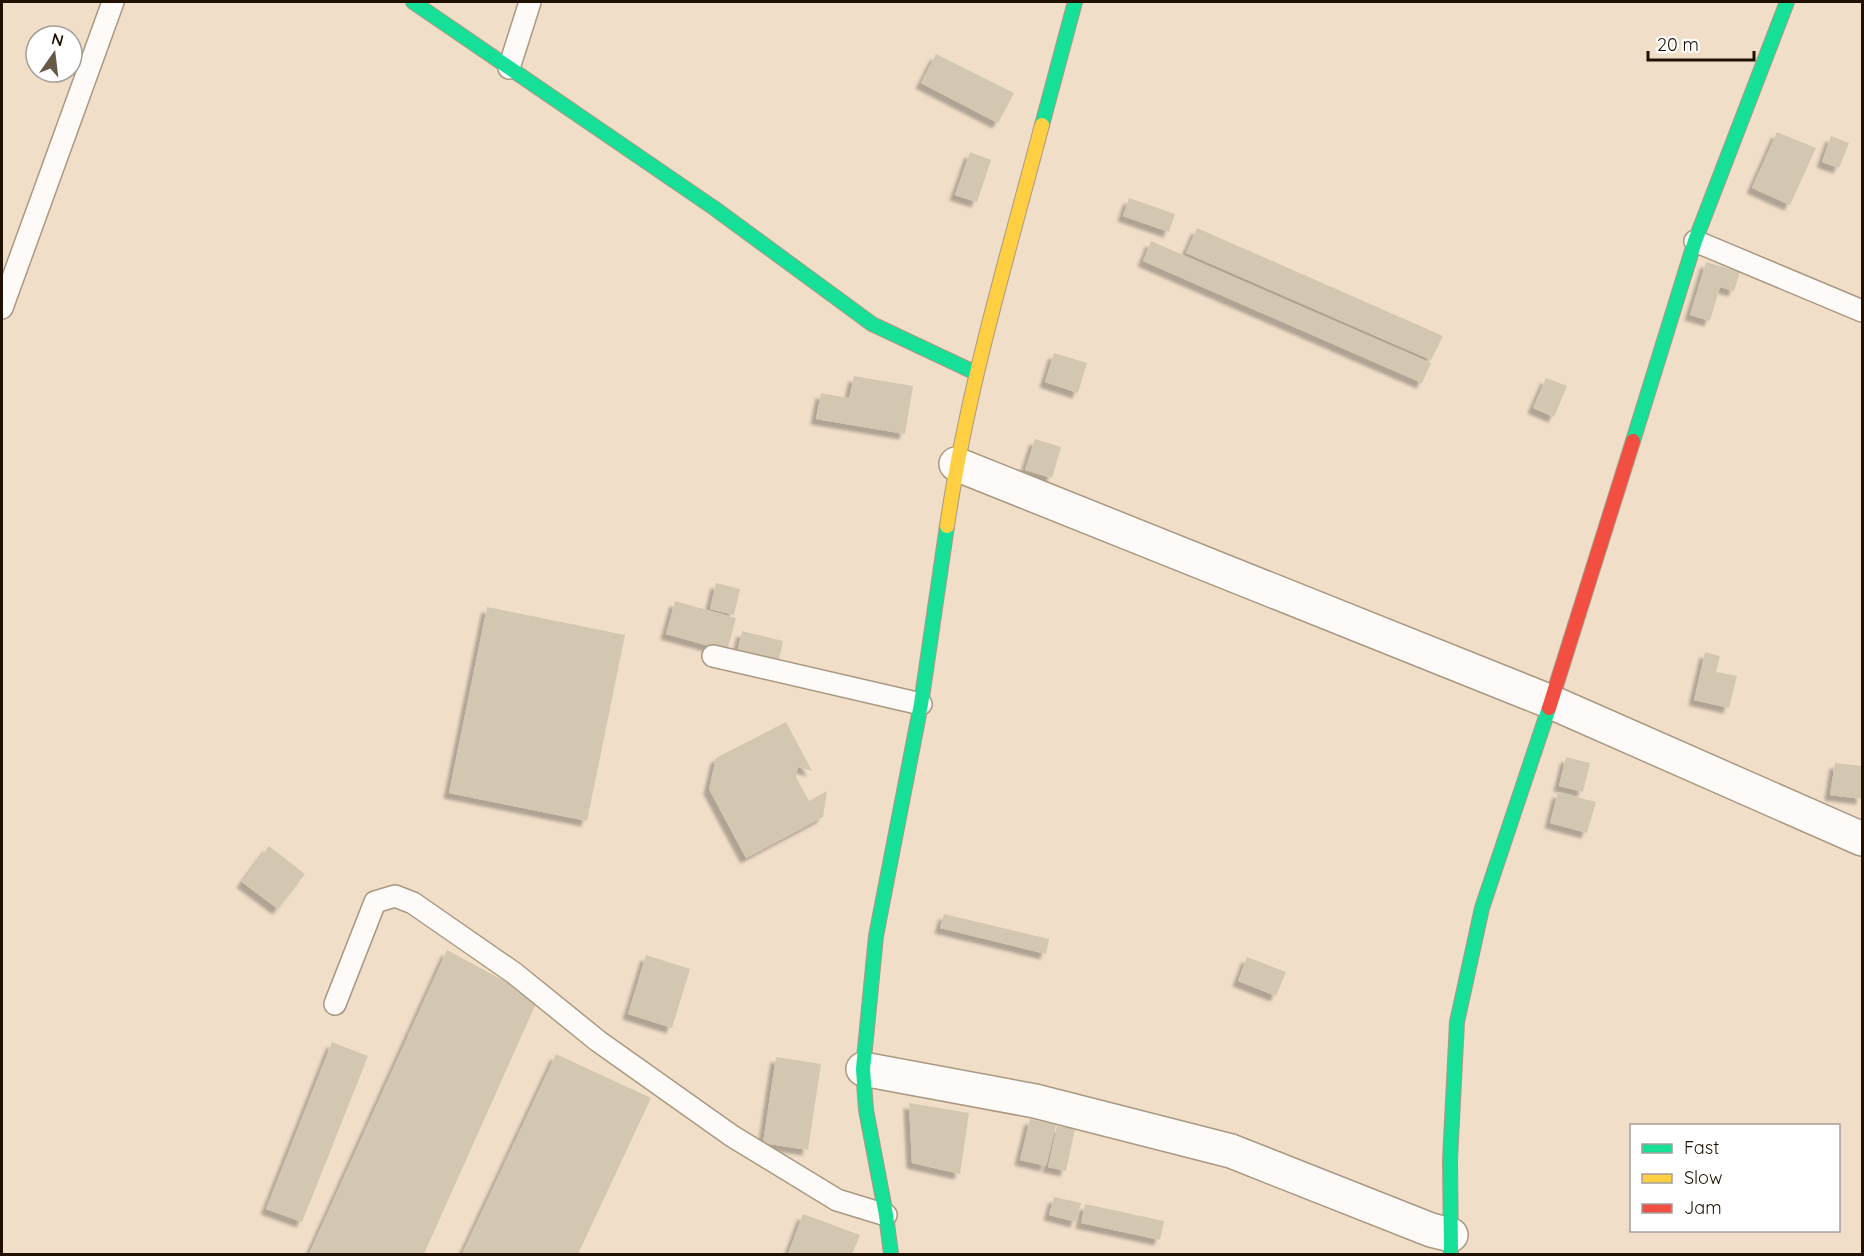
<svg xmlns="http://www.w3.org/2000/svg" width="1864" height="1256" font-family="Quicksand,sans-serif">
<defs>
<filter id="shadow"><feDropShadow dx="-5.5" dy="5.5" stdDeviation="1.5" flood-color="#0004"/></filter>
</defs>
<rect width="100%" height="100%" fill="#f0dec9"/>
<path fill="#d3c7b2" filter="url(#shadow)" d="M936 54 1014 93 998 123 921 83Z
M1777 132 1816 148 1790 205 1752 188Z
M1831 136 1849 143 1839 168 1822 162Z
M970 152 991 160 977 202 955 195Z
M1129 198 1175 214 1169 232 1123 216Z
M1197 228 1443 336 1431 360 1186 253Z
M1151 241 1431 363 1422 383 1143 261Z
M1706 262 1740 272 1734 291 1720 287 1710 321 1690 315Z
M1054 353 1087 363 1078 393 1045 382Z
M854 376 913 386 905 434 816 419 821 393 849 398Z
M1546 378 1567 386 1554 417 1533 408Z
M1035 439 1061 447 1052 478 1025 470Z
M716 583 740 589 734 615 710 609Z
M675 601 736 618 727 651 666 634Z
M487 607 625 635 587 821 449 793Z
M742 631 783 641 778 663 737 653Z
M1705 652 1720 656 1716 672 1737 676 1729 708 1694 700Z
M786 722 812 771 798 767 796 777 809 801 827 791 823 817 746 858 709 789 716 758Z
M1566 757 1590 763 1583 792 1559 786Z
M1835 763 1862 766V799L1830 795Z
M1558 792 1596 802 1587 833 1550 823Z
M269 846 305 874 278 909 242 882Z
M944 914 1049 939 1046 954 940 928Z
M447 950 538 999 424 1254H309Z
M646 955 690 969 672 1028 628 1014Z
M1247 957 1286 972 1276 996 1238 981Z
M332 1042 368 1056 302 1222 266 1209Z
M556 1054 651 1098 578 1254H462Z
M776 1057 821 1064 808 1150 763 1143Z
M909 1103 969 1113 960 1174 912 1163Z
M1030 1119 1056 1125 1046 1166 1020 1160Z
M1057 1126 1075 1129 1066 1171 1048 1167Z
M1054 1197 1081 1203 1076 1222 1049 1215Z
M1085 1204 1164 1221 1160 1240 1081 1223Z
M803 1214 860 1235 852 1254H788Z"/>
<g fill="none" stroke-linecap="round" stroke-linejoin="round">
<g stroke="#aa9982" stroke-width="24">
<path id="lane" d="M509 68 530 2
M1695 241 1862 311
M2 308 113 2
M713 656 921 704
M335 1004 375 902 395 896 413 903 514 973 598 1041 732 1136 837 1200 886 1215"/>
</g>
<g stroke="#aa9982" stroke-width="36">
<path id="street" d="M956 464 1551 702 1862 839
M863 1069 1035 1101 1231 1151 1431 1230 1451 1235"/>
</g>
<g stroke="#aa9982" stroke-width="16">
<path id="fast" d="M413 2 714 208 872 324 976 373
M1042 125 1075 2
M1633 441 1695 241 1787 2
M891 1254 886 1215 866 1110 863 1069 876 936 921 704 947 526
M1451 1254 1450 1160 1457 1022 1482 908 1549 708"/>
</g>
<g stroke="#aa9982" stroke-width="16">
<path id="slow" d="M947 526C967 390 1007 258 1042 125"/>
</g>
<g stroke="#aa9982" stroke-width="16">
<path id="jam" d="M1549 708 1633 441"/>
</g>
<use href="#lane" stroke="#fdfaf7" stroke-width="21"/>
<use href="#street" stroke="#fdfaf7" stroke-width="33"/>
<use href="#fast" stroke="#16e098" stroke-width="14"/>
<use href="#slow" stroke="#ffcf43" stroke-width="14"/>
<use href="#jam" stroke="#f24e42" stroke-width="14"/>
</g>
<rect width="1864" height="1256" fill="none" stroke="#1f1000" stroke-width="6"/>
<rect x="1630" y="1124" width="210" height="108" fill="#ffffff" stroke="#a59f99" stroke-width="1.5"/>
<rect x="1642" y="1144" width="30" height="9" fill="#16e098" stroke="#a59f99" stroke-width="1.5"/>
<text x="1684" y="1154" font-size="18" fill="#1f1000">Fast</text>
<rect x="1642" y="1174" width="30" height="9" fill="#ffcf43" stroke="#a59f99" stroke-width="1.5"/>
<text x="1684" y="1184" font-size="18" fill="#1f1000">Slow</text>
<rect x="1642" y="1204" width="30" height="9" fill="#f24e42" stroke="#a59f99" stroke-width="1.5"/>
<text x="1684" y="1214" font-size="18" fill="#1f1000">Jam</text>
<g transform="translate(54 54) rotate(14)"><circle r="28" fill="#ffffff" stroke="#a59f99" stroke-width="1.5"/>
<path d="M0-4.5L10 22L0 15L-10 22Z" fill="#685846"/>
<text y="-9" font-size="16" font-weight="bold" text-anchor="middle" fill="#1f1000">N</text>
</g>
<path d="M1648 51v9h106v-9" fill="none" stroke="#1f1000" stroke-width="3"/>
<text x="1657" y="51" font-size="18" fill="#1f1000" stroke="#ffffff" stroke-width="4.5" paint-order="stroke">20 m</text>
</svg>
